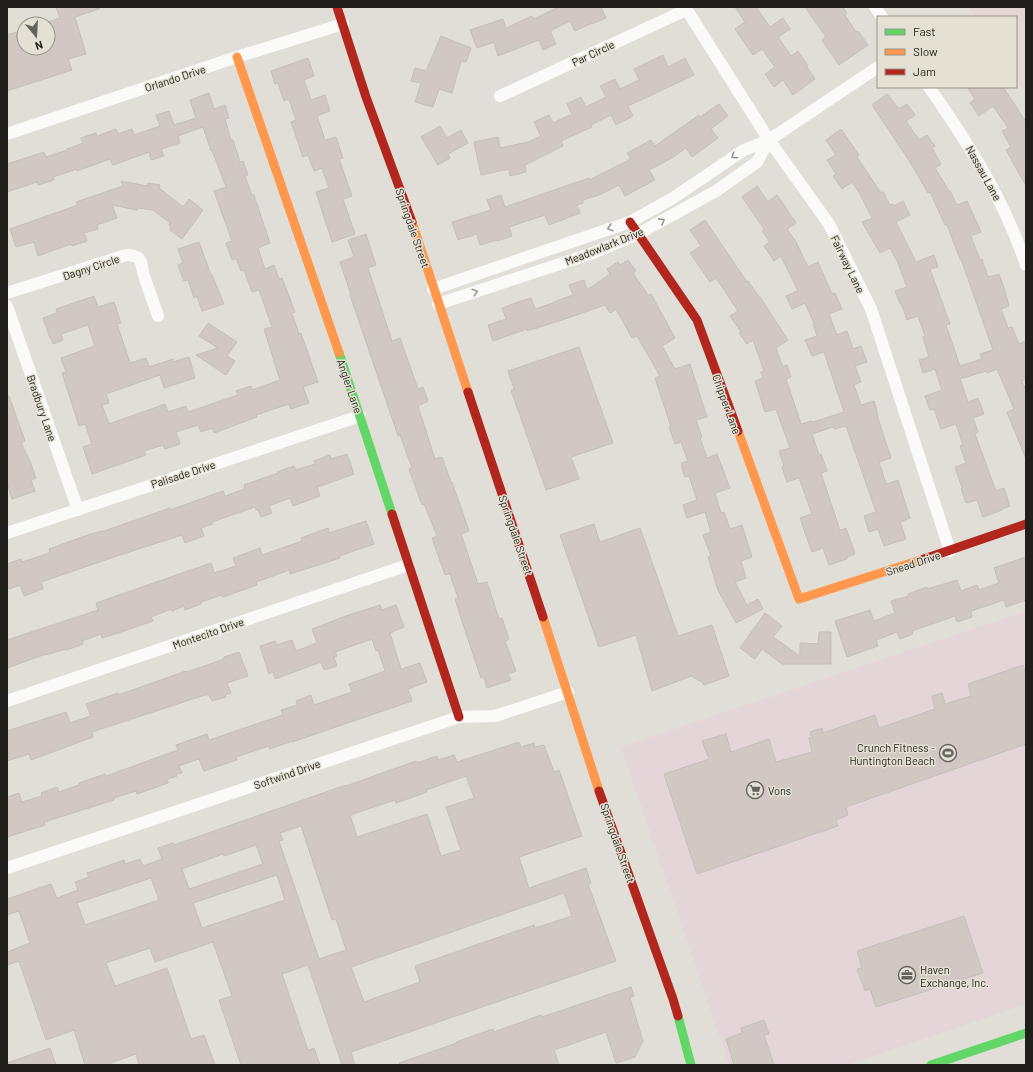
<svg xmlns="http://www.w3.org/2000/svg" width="1033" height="1072" font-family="Barlow,sans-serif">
<rect width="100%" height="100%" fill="#e0ded7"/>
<path fill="#e4d6d8" d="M1026 611V1004L847 1065H729L621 747Z"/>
<path fill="#e5d6d5" d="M969 7H1026V93L1016 78V17H976Z"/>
<path fill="#d1c7c3" stroke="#c3bfbc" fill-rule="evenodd" d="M56 7H99V9L75 17 86 54 68 59 72 70 7 91V35L24 30V48H48V22L60 18Z
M558 7H601L606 18 592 24V23L575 31 570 21 550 31 556 44 543 50 539 40 498 56 494 42 477 48 470 30 503 19 506 28 532 16 534 19Z
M735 7H756L770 27 783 18 790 29 778 37 791 56 798 51 808 66 807 67 815 79 793 95 783 80 774 87 765 74 775 67 762 49 753 55 735 29 745 22Z
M805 7H843L847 13 845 15 856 32 858 31 868 45 839 65 822 40 826 37Z
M441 36 471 48 466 62 461 61 452 93 439 89 433 107 415 102 421 83 411 81 415 68 426 71Z
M663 55 668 67 685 58 694 75 628 106 633 116 616 125 611 115 591 125 592 127 561 141 563 146 525 165 526 172 510 176 509 169 481 175 474 142 498 137 500 148 528 142 541 136 534 122 549 115 553 123 572 114 567 104 581 97 586 107 606 97 600 86 615 79 620 89 639 80 634 69Z
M308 58 314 76 304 80 311 100 325 95 330 111 317 116 325 140 336 137 343 158 339 159 352 196 343 199 355 234 332 242 316 192 329 188 322 168 314 171 308 155 303 157 291 122 296 120 289 99 284 101 278 83 275 84 271 71Z
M967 87H1003L1026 122V186L1006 150 1011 147 1002 131 1008 128 993 106 979 116 970 103 975 99Z
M209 93 214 109 225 105 229 118 225 119 231 140H233L240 162 243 161 248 175 245 176 252 195H254L270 243 258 248 265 269 274 265 279 279 282 278 295 312 292 313 299 334 301 333 318 382 303 387 309 403 291 409 289 404 256 415 257 417 214 433 212 428 201 432 198 425 176 432 180 444 165 449 163 445 144 451 146 455 92 474 83 447 92 444 85 424 79 426 62 373 66 372 61 358 95 346 88 325 61 334 63 340 53 344 51 338H50L43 318 57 313 56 309 94 296 98 307 114 302 121 323 117 324 130 363 146 358 149 367 173 359V362L189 357 195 378 164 388 160 375 106 394 109 403 102 405 109 424 165 404 168 412 186 406 188 412 238 395 236 391 251 386 252 390 280 380 264 329 272 327 259 290 252 292 244 270 241 271 236 258 232 260 226 243 232 241 214 191 226 187 212 150 211 151 203 127 178 136 180 143 161 149 164 156 151 160 149 152 113 165 110 159 77 171V169L53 177 54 180 38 185 37 182 7 192V164L44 152 46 157 67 150V149L83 143 81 138 96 133 97 136 116 129 118 134 132 129 134 135 160 126 156 115 169 111 174 125 196 118 190 100Z
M887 94 899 109 907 104 915 115 906 121 919 140 927 135 935 146 932 148 941 164 935 168 949 191H950L957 205 967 201 981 232 971 236 980 260 982 259 988 277 999 274 1004 288 1009 306 1001 309 1008 328 1012 327 1019 344 1026 341V379L1022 381 1026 390V459L1007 412 1014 409 997 369 987 373 986 371 960 379 968 402 978 398 984 414 973 418 978 432 975 434 996 491 1004 488 1010 506 1002 509V510L983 517 977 500 966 503 961 488H962L955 467 966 463 960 446 963 445 956 424 941 429 934 409 930 410 925 396 942 390 935 369 923 373 919 360 929 357 923 337 925 336 918 316 907 320 901 303 900 304 895 291 907 287 898 263 890 248 880 253 862 222 872 218 860 194 852 182 842 189 833 176 836 174 827 160 836 155 826 140 841 129 859 155 857 157 881 193 883 192 890 205 893 204 894 206 903 201 910 215 896 222 916 262 934 255 938 267 930 269 950 324 946 325 960 366 982 359 980 354 993 350 961 259H960L947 225H945L930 192 928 193 910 162 872 105Z
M719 104 728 116 711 129 718 138 692 157 686 148 672 158 649 170 655 180 638 189 625 196 619 185 599 195 583 200V203L577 205 580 213 549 225 545 215 509 227 512 236 497 241V240L480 245 477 234 458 240 452 222 491 210 487 200 501 195 505 207 589 178V180L631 159 627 153 651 140 655 146 699 115 700 117Z
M440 126 447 138 461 130 468 143 448 154 450 158 438 165 421 137Z
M121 181 147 186 148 183 160 185 159 188 183 207 189 199 203 210 182 239 170 230 171 227 169 225 170 223 153 210 138 208 137 210 112 205 117 218 97 225 98 229 84 233 87 241 72 246 71 244 38 256 34 242 16 247 10 229 78 205 76 202 123 186Z
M757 186 768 202 777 195 796 223 787 229 796 242 808 267 818 262 832 294 835 293 842 309 829 314 837 335 847 331 853 349 861 346 867 362 855 366 861 382 854 385 861 405 874 401 878 415H877L891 458 879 462 886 484 898 480 910 518 900 522 906 539 884 546 878 529 869 532 864 516 876 512 846 426 834 429 833 427 812 434 819 455 821 454 827 471 821 473 840 530 846 528 855 554 847 557V559L829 565 823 548 812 552 805 533 800 518 812 514 799 478 787 482 782 467 784 466 779 451 790 448 776 409 765 412 755 381 763 378 761 372 764 371 753 340 747 344 739 333 741 332 730 316 738 311 716 278 710 282 690 253 701 246 690 230 705 220 747 282 748 281 759 297H760L788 340 776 348 783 367 787 365 791 377 786 379 801 424 812 421 813 422 844 412 824 352 812 356 805 340 817 336 813 324 814 323 805 303 792 309 786 296 798 291 781 256 774 261 764 246 770 242 762 231 764 229 742 197Z
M366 234 376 265 368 268 392 341 400 338 418 389 423 387 428 401 418 406 435 459 442 457 451 482H452L469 531 461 534 478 584 487 582 499 619 502 618 509 639 505 641 516 671 508 674 511 680 487 688 484 677 481 678 464 627 455 599 458 598 450 574 445 575 432 538 437 536 424 504 422 505 409 469 412 468 400 435 398 436 391 415 350 295H351L340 262 354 257 348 240Z
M199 242 211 275H212L224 304 202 311 197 296 194 298 188 280 184 281 178 265 183 263 178 249Z
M628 260 636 271 633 273 648 295 651 294 675 338 662 346 675 369 690 364 707 417 696 420 702 437 700 438 707 458 717 454 730 488 715 493 721 513 724 512 730 529 742 525 746 538 752 557 741 561 746 578 735 582 747 605 758 599 763 609 736 623 718 590 708 557 711 556 703 535 711 532 705 512 687 518 683 505 697 500 689 476 685 477 682 468V463L688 461 681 442 675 444 669 427H671L655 378 660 376 637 336 632 338 616 309 610 313 605 305 562 320 527 331V329L493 341 488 325 506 319 502 308 518 302 531 298 535 309 556 302V301L573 295 569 285 584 280 587 290 610 274 607 269 618 262 620 265Z
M208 323 237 342 227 356 235 361 226 375 196 355 218 348 199 336Z
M579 347 613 443 571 457 579 479 546 490 511 390 514 389 508 371Z
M9 396 25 441 21 443 30 461 36 478 31 480 35 491 12 499 7 483V397Z
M347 454 354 474 318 487H317L320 496 293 506 290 498 269 506 272 513 261 517 258 510H256L255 507 212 522V524L201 528 204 536 185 543 182 535 117 556 41 582 43 589 24 596 20 585 9 589 7 583V564L21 559 22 562 50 553 49 549 85 536 101 531V532L170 508V510L223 491 225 496 245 489 244 485 278 473 277 472 294 466 296 470 315 464 314 461 330 455 331 459Z
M366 521 374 544 339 556 340 558 309 568 290 574 289 570 270 577 256 582 257 585 223 597 222 595 201 602V604L185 610 184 606 172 611 171 609 151 617 153 621 118 633 102 638 101 634 82 641 83 644 67 650 66 649 46 655V654L7 668V640L98 610 96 603 211 563 214 573 236 566 233 558 260 548 262 555 302 541 301 538 328 528 329 533Z
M594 524 600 542 640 528 678 636 712 625 729 676 704 685 702 682 691 676 652 691 636 635 599 647 560 535Z
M1026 557V600L1006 607 1004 600 971 611 972 617 957 622 955 616 912 631 913 634 900 639 897 632 876 640 878 646 847 657 835 621 870 610 874 621 895 613 891 601 909 596 908 594 927 587V589L957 580 961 591 977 585 979 590 999 583 994 568Z
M380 605 382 610 396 605 404 627 390 633 401 669 420 663 427 682 408 689 412 701 292 742V741L270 749 269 746 236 757 237 760 204 771 199 759 179 766 182 773 176 774 177 776 167 779 168 783 137 794 136 791 114 798V800L44 822 45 825 7 837V797L19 793 22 802 42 796 41 793 57 787 59 792 79 785V783L105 774 106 776 178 750 176 745 207 734 209 740 283 715 281 710 297 705 296 701 311 695 314 705 352 692 349 684 385 671 378 650 376 651 372 639 335 652 337 656 334 657 337 666 324 670 321 662 275 679 273 672 269 674 260 646 275 641 277 645 292 640 296 651 317 643 312 629 346 616Z
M765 613 782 626 773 637 800 656V643L818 644 819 632H831V664H782L762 649 755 659 740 648Z
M239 652 248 676 227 683 231 693 225 695 226 697 212 701 209 695H205L92 732 93 737 31 760 29 754 7 761V731L66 712 70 723 91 716 86 704 118 693V695L186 671 187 672 224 659V657Z
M1023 665 1026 674V744L846 807 848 815 836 820 838 826 697 874 664 774 709 759 702 741 726 734 731 752 769 739 776 762 812 752 809 738 812 737 810 732 822 728 823 733 875 715 879 728 935 709 932 696 942 693 945 704 971 696 968 684Z
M519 742 521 747 534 743 535 747 544 745 554 772 559 770 582 836 519 857 529 888 586 868 591 883 588 884 616 961 351 1052 355 1065H342L308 965 282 974 308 1050 314 1048 320 1065H241L219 1000 232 996 213 942 155 962 150 948 106 963 115 986 167 968 191 1039 204 1035 215 1065H139L136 1054 110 1063 111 1065H85L74 1030 46 1040 19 961 7 965V952L30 943 19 911 7 915V899L51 884 57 898 78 890 75 882 89 877 87 873 124 860 125 864 140 859 143 866 162 859 158 848 173 843 174 845 346 785V786L416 761 417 763 437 756 438 760 454 755 457 762ZM466 776 474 798 446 807 461 850 441 856 427 814 357 837 350 815 395 800 396 803 427 792 426 790ZM301 826 332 920 336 919 346 950 319 959 279 841 283 840 280 833ZM256 845 263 864 189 889 182 869 223 854 224 856ZM277 875 285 900 202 928 193 903ZM151 878 159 900 85 925 77 903ZM564 893 572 916 535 928 534 925 415 966 420 982 364 1002 351 967Z
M964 916 983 973 876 1007 870 989 865 991 857 969 862 968 857 951Z
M631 987 634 996 630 998 643 1041 635 1057 616 1063 606 1032 554 1050 559 1065H400L399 1063 457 1043 456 1042 493 1029 494 1032 541 1015 542 1017Z
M764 1020 769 1034 764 1035 774 1065H734L726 1039 742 1033 741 1028Z
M50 1048 56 1065H7V1063Z"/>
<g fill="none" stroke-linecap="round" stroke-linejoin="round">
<path stroke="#fafaf9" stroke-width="12" d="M685 7 769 140 829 224 871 309 950 551
M875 7 882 17
M929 87C968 143 1004 199 1026 265
M500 96 686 10
M7 134 237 57 343 24
M433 289 630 222 673 198 744 150 769 140 878 67
M7 293 123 256 128 255 134 256 139 258 141 262 144 276 158 316
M438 304 593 253 638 234 716 191 757 162 769 140
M7 306 78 510
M7 533 360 416
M7 701 408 565
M7 868 459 717 495 716 568 692"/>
<path stroke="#63d668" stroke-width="9" d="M339 353 392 514
M678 1016 691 1065
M931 1065 1026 1033"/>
<path stroke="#ff974d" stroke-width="9" d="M237 57 339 353
M412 222 468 392
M738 431 799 599 924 559
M543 617 599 791"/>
<path stroke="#b3261e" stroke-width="9" d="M337 7 366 97 412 222
M630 222 697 320 738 431
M468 392 543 617
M392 514 459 717
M924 559 1026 524
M599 791 673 999 678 1016"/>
</g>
<defs><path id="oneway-chevron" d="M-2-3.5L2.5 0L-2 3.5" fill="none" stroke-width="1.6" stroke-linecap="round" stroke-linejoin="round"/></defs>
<g stroke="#989795">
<use href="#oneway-chevron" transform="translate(734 156) rotate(146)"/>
<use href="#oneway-chevron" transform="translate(662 221) rotate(-29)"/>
<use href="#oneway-chevron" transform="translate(610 228) rotate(161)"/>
<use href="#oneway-chevron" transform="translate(475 292) rotate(-18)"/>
</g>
<defs>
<g id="stadium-ring" transform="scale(0.9)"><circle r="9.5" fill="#e4e0d3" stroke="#64625d" stroke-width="1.5"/><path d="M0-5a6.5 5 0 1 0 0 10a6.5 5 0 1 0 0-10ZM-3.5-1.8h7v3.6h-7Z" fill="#64625d"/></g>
<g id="supermarket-ring" transform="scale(0.9)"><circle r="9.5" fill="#e4e0d3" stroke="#64625d" stroke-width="1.5"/><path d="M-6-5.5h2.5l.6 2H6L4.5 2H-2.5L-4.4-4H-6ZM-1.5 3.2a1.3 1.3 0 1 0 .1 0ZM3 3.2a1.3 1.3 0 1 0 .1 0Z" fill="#64625d"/></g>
<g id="office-ring" transform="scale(0.9)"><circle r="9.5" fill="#e4e0d3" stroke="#64625d" stroke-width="1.5"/><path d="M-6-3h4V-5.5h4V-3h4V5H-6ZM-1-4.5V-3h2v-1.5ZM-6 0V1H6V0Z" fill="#64625d"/></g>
</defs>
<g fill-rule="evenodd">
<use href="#stadium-ring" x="948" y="753"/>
<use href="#supermarket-ring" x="755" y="790"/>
<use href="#office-ring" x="907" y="975"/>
</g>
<g text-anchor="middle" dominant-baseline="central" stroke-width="3" stroke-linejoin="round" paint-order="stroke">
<g font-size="11" fill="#211f1b" stroke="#e4e0d3">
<text transform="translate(593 53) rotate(-25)">Par Circle</text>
<text transform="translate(175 78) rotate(-18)">Orlando Drive</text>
<text transform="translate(984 173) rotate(61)">Nassau Lane</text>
<text transform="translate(413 228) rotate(71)">Springdale Street</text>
<text transform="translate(604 246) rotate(-22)">Meadowlark Drive</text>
<text transform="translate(848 264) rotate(64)">Fairway Lane</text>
<text transform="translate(91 267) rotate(-18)">Dagny Circle</text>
<text transform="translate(350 386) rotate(71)">Angler Lane</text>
<text transform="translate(727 404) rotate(70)">Chipper Lane</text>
<text transform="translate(42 408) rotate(71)">Bradbury Lane</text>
<text transform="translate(183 474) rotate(-18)">Palisade Drive</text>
<text transform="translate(516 535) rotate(71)">Springdale Street</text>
<text transform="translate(913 563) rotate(-18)">Snead Drive</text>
<text transform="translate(208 633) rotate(-19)">Montecito Drive</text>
<text transform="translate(287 774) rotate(-19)">Softwind Drive</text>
<text transform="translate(618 843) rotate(71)">Springdale Street</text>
</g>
<g font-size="11" fill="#211f1b" stroke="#e4e0d3" text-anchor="start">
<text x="935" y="747" text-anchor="end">Crunch Fitness -<tspan x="935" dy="13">Huntington Beach</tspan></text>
<text x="768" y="790">Vons</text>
<text x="920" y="969">Haven<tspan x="920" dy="13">Exchange, Inc.</tspan></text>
</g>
</g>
<rect width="1033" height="1072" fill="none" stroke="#211f1b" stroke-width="16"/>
<rect x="877" y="16" width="140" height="72" fill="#e4e0d3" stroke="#969389"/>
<rect x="885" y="29" width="20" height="6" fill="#63d668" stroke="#969389"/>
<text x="913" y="36" font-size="12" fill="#211f1b">Fast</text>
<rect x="885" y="49" width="20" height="6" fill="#ff974d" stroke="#969389"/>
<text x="913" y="56" font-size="12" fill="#211f1b">Slow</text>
<rect x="885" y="69" width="20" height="6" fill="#b3261e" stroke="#969389"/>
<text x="913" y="76" font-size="12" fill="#211f1b">Jam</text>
<g transform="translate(36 36) rotate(162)"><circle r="19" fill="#e4e0d3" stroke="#969389"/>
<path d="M0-3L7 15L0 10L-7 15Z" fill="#64625d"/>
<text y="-6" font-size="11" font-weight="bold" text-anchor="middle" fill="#211f1b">N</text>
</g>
</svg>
